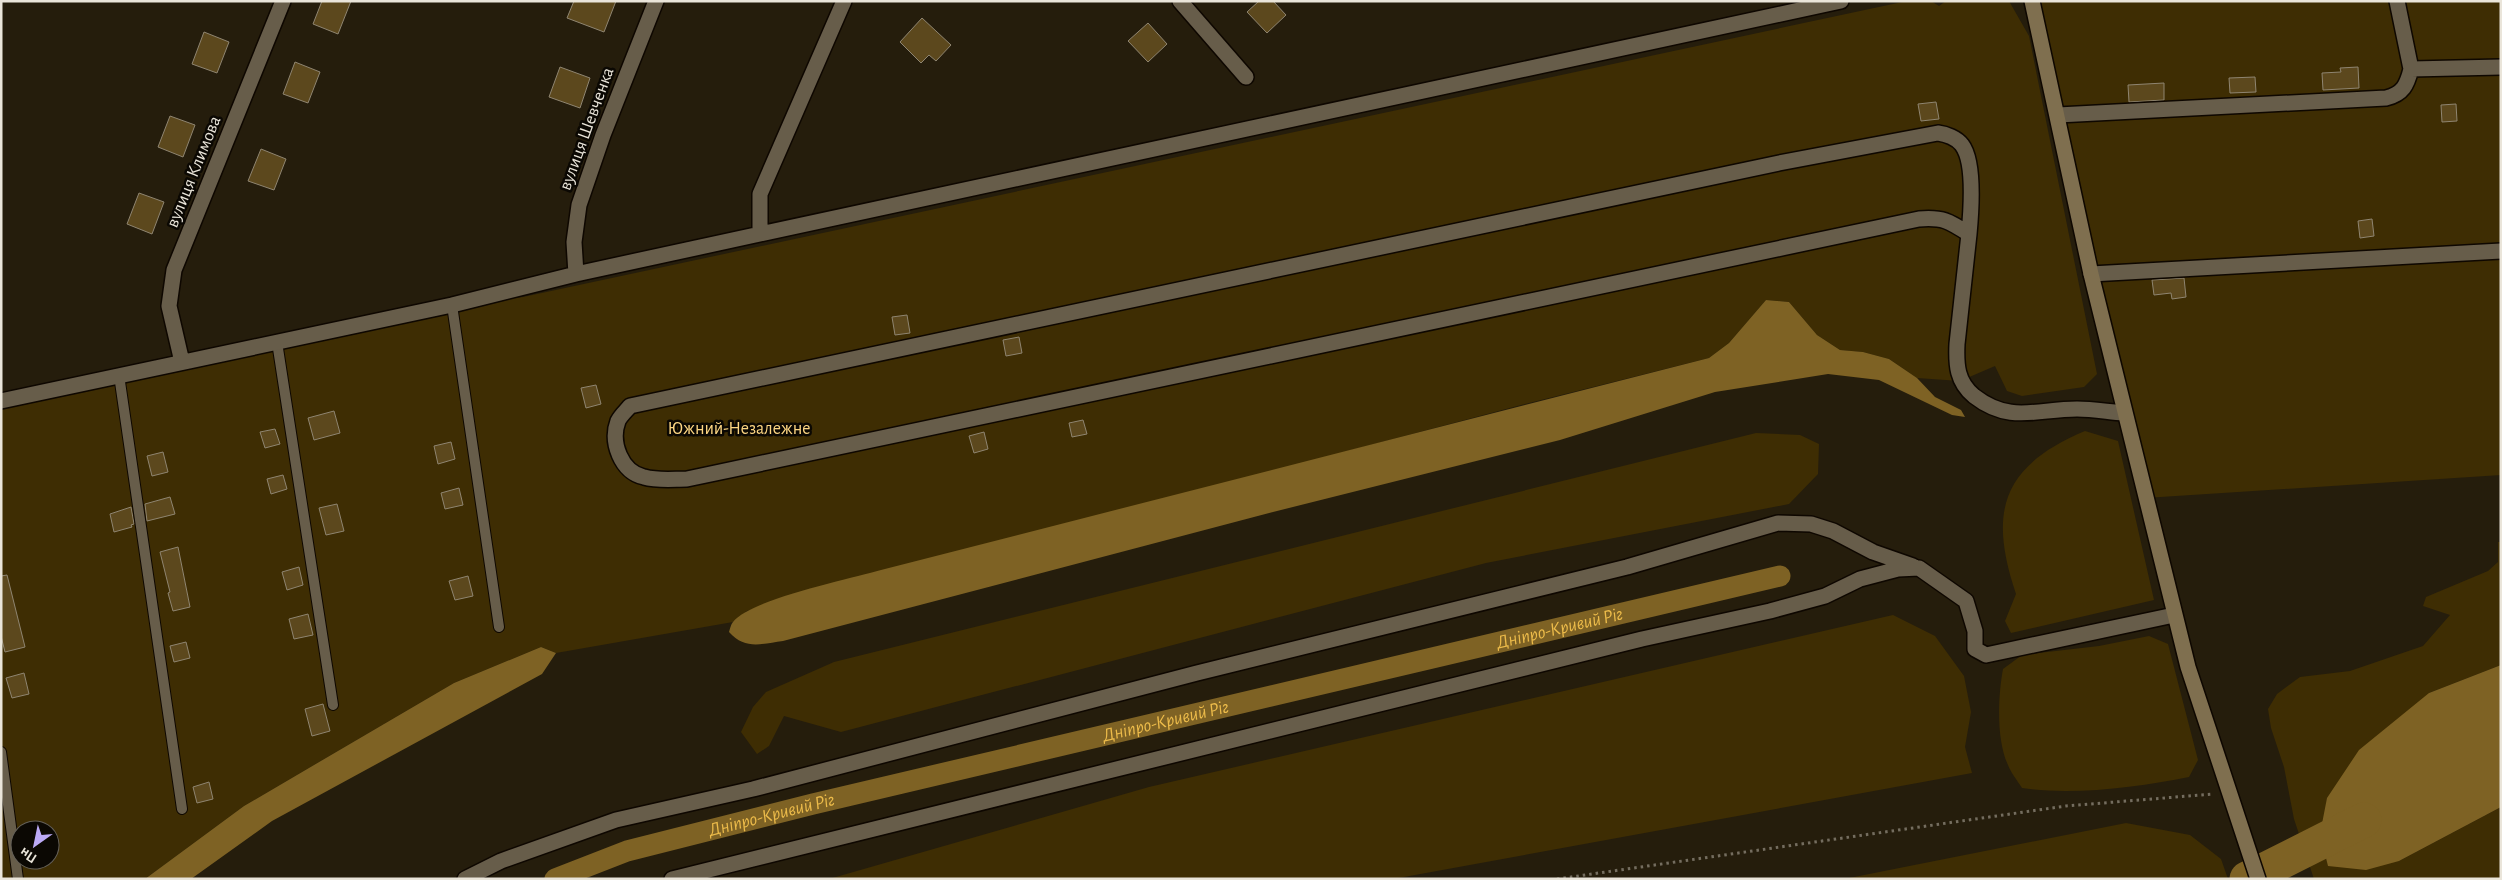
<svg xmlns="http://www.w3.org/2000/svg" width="2502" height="880" font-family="'Alegreya Sans',sans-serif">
<rect width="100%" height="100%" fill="#251d0c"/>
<path fill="#3e2d03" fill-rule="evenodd" d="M1907 1H1931L1939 6 1946 1H2009L2029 36 2097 374 2084 387 2022 396 2007 391 1995 366 1960 381 1917 378 1889 359 1863 352 1840 350 1817 335 1789 302 1766 300 1729 343 1709 358 1521 405 747 611 733 622 556 653 541 647 454 683 244 806 145 879H1V401L452 305 523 297ZM20 830H50V860H20Z
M2029 1H2501V475L2145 498Z
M2085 431 2118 441 2154 600 2011 633 2005 621 2016 594C1988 511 2002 466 2085 431Z
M1756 433 1800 435 1819 444 1818 474 1789 504 1486 563 841 732 784 716 769 746 757 754 741 732 753 707 766 692 834 662Z
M2498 542H2501V665L2429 693 2399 861 2501 807V879H2314L2294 819 2284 767 2271 728 2268 709 2277 694 2300 677 2350 671 2423 646 2450 615 2423 606 2426 597 2488 571 2498 562Z
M1893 615 1935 636 1964 676 1971 712 1965 747 1972 773 1393 879H829L1149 787Z
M2149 636 2168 644 2198 760 2189 777C2139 787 2072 796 2022 788 2017 780 2011 773 2008 765 1996 739 1998 696 2003 669L2022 655 2099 646Z
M2126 823 2190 835 2221 859 2228 879H1844Z"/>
<path fill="#7e6224" d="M1766 300 1789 302 1817 335 1840 350 1863 352 1889 359 1917 378 1935 397 1961 410 1965 417 1952 415 1879 380 1828 374 1715 392 1560 440 1277 511 783 641C761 644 745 650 729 632 730 629 731 624 733 622 751 599 850 579 881 570L1709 358 1729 343Z
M541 647 556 653 542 674 272 821 191 879H145L244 806 454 683Z
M2501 665V807L2399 861 2366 870 2328 866 2320 834 2327 798 2359 750 2429 693Z"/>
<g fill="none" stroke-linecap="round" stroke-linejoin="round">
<path stroke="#7e6224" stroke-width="21" id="s1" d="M555 879 627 851 813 804 1780 576"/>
<path stroke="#7e6224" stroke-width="35" d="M2247 879 2364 820"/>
</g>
<path fill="#5c481d" stroke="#8f8571" d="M322 1H351L338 34 313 24Z
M574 1H616L604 32 567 18Z
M1259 1H1273L1286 15 1267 33 1247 12Z
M922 18 951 45 936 61 929 55 921 63 900 42Z
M1148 23 1167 44 1148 62 1128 41Z
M204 32 229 42 217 73 192 64Z
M295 62 320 72 308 103 283 94Z
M560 67 590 78 580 108 549 97Z
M2358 67 2359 88 2323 90 2322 73 2341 72 2340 68Z
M2255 77 2256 92 2230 93 2229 78Z
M2164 83V100L2129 102 2128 85Z
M1936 102 1939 119 1921 121 1918 104Z
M2456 104 2457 121 2442 122 2441 105Z
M170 116 195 125 183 157 158 147Z
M261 149 286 159 274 190 248 181Z
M139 193 164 202 152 234 127 224Z
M2372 219 2374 236 2360 238 2358 221Z
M2184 278 2186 297 2172 299 2171 293 2154 295 2152 280Z
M907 315 910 333 895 335 892 317Z
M1019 337 1022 353 1006 356 1003 340Z
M596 385 601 404 586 408 581 388Z
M334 411 340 433 314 440 308 418Z
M1083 420 1087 434 1072 437 1069 423Z
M275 429 280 444 265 448 260 432Z
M984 432 988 449 974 453 969 436Z
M451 442 455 459 438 464 434 446Z
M163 452 168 472 152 476 147 456Z
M283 475 287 489 271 494 267 479Z
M459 488 463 505 445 509 441 493Z
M170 497 175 514 147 521 145 504Z
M337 504 344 531 326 535 319 508Z
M131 507 134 524 131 525 132 527 114 532 110 514Z
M178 547 190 607 173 611 168 593 170 592 160 552Z
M299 567 303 585 287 590 282 572Z
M7 575 25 647 5 652 1 636V576Z
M468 576 473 596 455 600 449 581Z
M308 614 313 635 294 639 289 619Z
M186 642 190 658 174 662 170 646Z
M24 673 29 694 12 698 6 678Z
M323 704 330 731 312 736 305 709Z
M209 782 213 799 197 803 193 787Z"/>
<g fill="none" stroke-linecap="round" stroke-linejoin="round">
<g stroke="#0e0700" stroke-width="12">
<path id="lane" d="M452 305 499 627
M277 342 333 705
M119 375 182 809
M1 752 18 879"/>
</g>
<g stroke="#0e0700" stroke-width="18">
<path id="street" d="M1180 1 1246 77
M2397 1 2411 69
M2058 115 2386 98C2403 94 2407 85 2411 69L2501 67
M760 234V194L844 1
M1969 234C1949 221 1943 217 1919 219L687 479C673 479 658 481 644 477 621 472 610 442 618 421 621 415 627 410 630 406L1779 163 1938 133C1946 134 1957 138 1962 145 1975 162 1971 213 1969 234L1957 344C1956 365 1957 382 1974 396 2010 424 2037 409 2077 409 2093 409 2109 412 2124 413
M576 274 574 242 579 205 603 135 656 1
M2091 274 2501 251
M182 362 169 306 174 270 283 1
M1 401 452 305 576 274 760 234 1841 1
M465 879 501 861 616 820 753 789 1197 673 1627 567 1778 523 1811 524 1833 531 1873 552 1913 566
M672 879 1642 639 1770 611 1825 596 1860 579 1898 569 1919 568 1966 601 1975 631V649L1986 655 2174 615"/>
</g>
<g stroke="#0e0700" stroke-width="18">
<path id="secondary" d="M2032 1 2091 274 2188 667 2258 879"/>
</g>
<path stroke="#746d5f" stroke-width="3" stroke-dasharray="2.5 4" stroke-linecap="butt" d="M1557 879 2066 806 2213 794"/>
<use href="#lane" stroke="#675d4a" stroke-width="10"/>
<use href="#street" stroke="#675d4a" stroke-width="15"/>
<use href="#secondary" stroke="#7f6f4f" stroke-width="15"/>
</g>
<g text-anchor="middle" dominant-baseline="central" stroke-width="5" stroke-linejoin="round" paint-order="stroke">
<g font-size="18" fill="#eae5da" stroke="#0b0803">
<text transform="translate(587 129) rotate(-70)">вулиця Шевченка</text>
<text transform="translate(194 172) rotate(-68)">вулиця Климова</text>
</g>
<g font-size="18" fill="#fcd582" stroke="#0b0803">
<text x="739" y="429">Южний-Незалежне</text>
</g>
<g font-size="19" font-style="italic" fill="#ecbb4a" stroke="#0b0803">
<text stroke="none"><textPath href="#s1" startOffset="1036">Дніпро-Кривий Ріг</textPath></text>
<text stroke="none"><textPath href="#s1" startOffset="631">Дніпро-Кривий Ріг</textPath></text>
<text stroke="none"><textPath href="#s1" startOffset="226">Дніпро-Кривий Ріг</textPath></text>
</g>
</g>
<rect width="2502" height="880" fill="none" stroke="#eae5da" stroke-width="5"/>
<g transform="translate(35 845) rotate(213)"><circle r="24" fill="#0b0803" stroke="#646059"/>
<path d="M0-4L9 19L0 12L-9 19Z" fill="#bcaaf6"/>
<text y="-8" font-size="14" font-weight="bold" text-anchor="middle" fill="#eae5da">Пн</text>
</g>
</svg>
